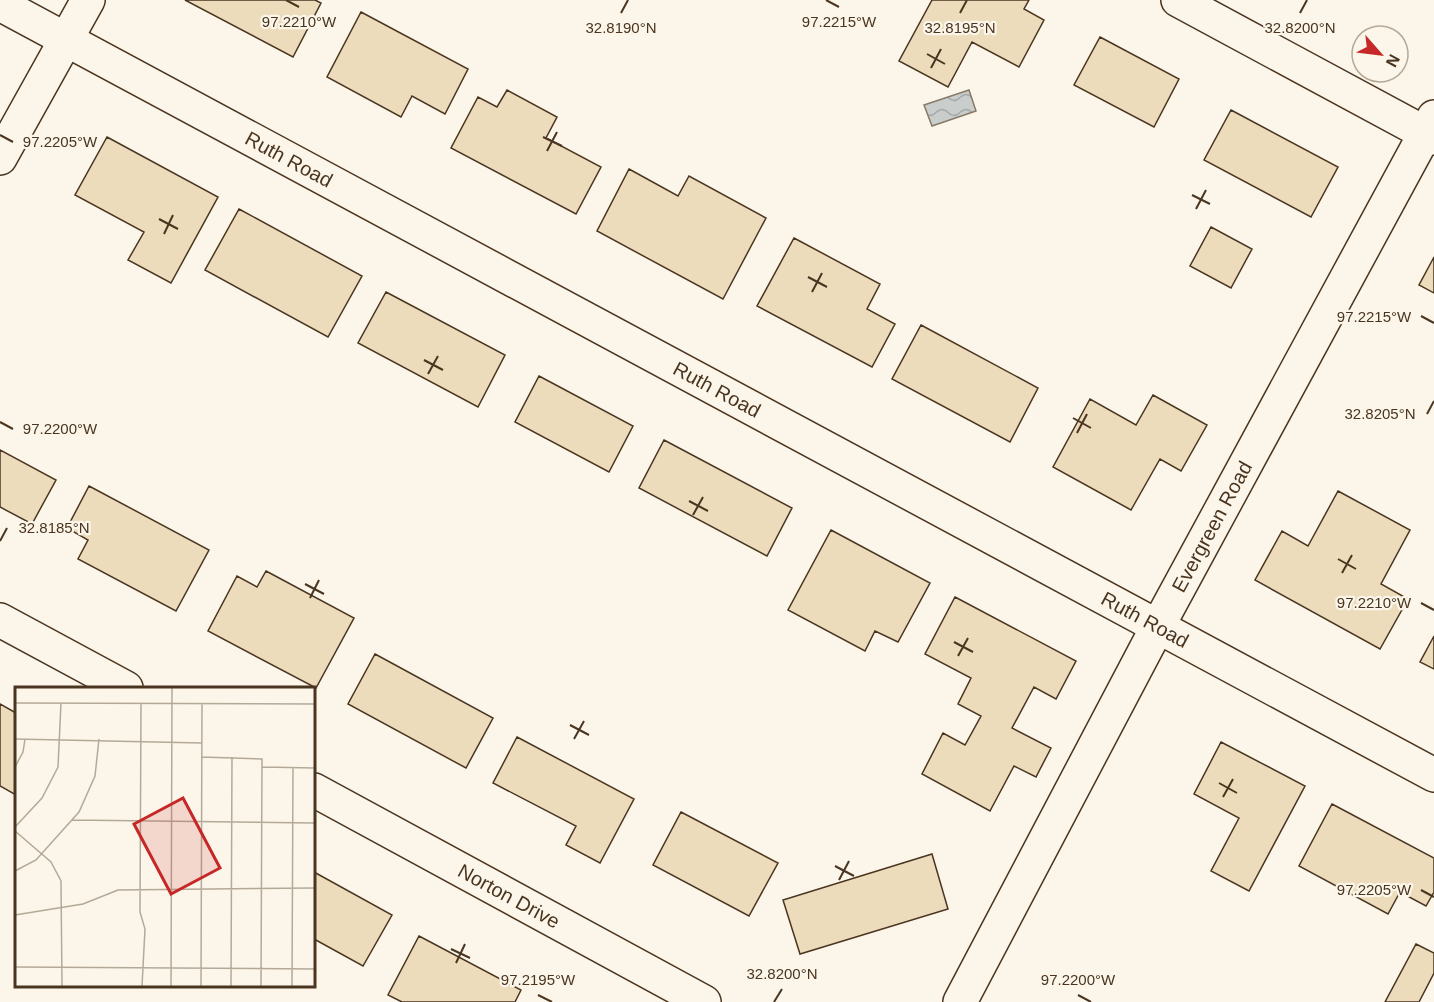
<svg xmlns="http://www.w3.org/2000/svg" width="1434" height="1002" font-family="Arial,sans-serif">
<defs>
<pattern id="water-waves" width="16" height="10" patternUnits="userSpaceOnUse" patternTransform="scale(1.5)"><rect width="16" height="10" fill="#c9cecd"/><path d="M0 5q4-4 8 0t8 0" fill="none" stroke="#a5a8a6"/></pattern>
</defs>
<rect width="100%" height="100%" fill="#fbf6e9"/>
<path fill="url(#water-waves)" stroke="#887966" stroke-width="1.5" d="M969 90 976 111 932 126 924 105Z"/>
<path fill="#ecdcbc" stroke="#4a3520" stroke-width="1.5" d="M185 0H315L321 3 293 57Z
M932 0H1029L1024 9 1044 20 1019 67 972 42 948 87 899 61Z
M361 12 468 69 445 114 412 96 401 117 327 77Z
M1100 37 1179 79 1154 127 1074 85Z
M507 90 557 117 546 138 601 167 576 214 451 148 478 97 497 107Z
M1231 110 1338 167 1311 217 1204 160Z
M107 137 218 197 171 283 128 260 144 232 75 195Z
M629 169 678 196 689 176 766 218 723 299 597 231Z
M239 209 362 276 328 337 205 270Z
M1211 227 1252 249 1231 288 1190 266Z
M794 238 880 284 867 309 895 324 872 367 757 306Z
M1434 257V293L1419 285Z
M386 292 505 355 478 407 358 343Z
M921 325 1038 388 1010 442 892 379Z
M539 376 633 426 609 472 515 422Z
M1153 395 1207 425 1181 471 1160 459 1131 510 1053 467 1090 399 1136 425Z
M664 440 792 508 767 556 639 488Z
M0 450 56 480 32 524 0 507Z
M89 486 209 550 176 611 78 559 88 540 67 528Z
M1338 491 1410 530 1381 584 1408 599 1380 649 1255 580 1282 531 1308 546Z
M831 530 930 583 898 642 875 631 865 651 788 610Z
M266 571 354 618 316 688 208 631 237 576 257 587Z
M955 597 1076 661 1056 699 1034 687 1012 728 1051 748 1036 777 1014 766 990 811 922 774 943 733 965 745 981 716 958 704 971 678 925 654Z
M1434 636V669L1420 662Z
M375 654 493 718 466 768 348 704Z
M0 704 16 713V795L0 786Z
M517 737 634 799 600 863 566 845 576 826 493 783Z
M1221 742 1305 786 1249 891 1211 871 1239 818 1194 794Z
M1332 804 1434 858V892L1426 906 1400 892 1388 914 1299 866Z
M681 812 778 863 749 916 653 865Z
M932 854 948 909 800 954 783 900Z
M314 872 392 915 363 966 314 939Z
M419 936 521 990 515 1002H402L388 995Z
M1416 944 1434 953V973L1419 1002H1385Z"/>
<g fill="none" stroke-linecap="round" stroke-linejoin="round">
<g stroke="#4a3520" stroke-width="36">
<g id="minor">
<path d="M1178 0 1434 138"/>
<path id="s1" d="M0 4 1434 775"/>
<path d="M0 158 88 0"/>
<path d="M0 620 126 688"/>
<path id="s2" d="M314 790 704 1002"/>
<path id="s3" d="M960 1002 1158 626 1434 117"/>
</g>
</g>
<use href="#minor" stroke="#fbf6e9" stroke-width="33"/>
</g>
<path fill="none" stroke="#4a3520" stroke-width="2" d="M286 0 299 7M826 0 839 7M621 13 628 0M960 13 967 0M1300 13 1307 0M927 54 945 64M931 68 941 49M0 135 13 142M543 137 562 146M547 151 557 132M1192 195 1210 204M1196 209 1206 190M159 219 178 229M164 234 173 215M808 277 827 287M812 292 822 273M1421 316 1434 323M424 360 443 370M428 374 438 356M1427 414 1434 401M1073 418 1091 428M0 422 13 429M1077 433 1087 414M689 501 708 511M693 515 703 497M0 541 7 528M1338 559 1356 569M1342 573 1352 555M305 584 324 594M310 598 319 580M1421 603 1434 610M954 642 973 652M958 656 968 638M570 725 589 735M574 739 584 721M1219 783 1237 793M1223 797 1233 779M835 866 854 876M839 880 849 861M1421 890 1434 897M451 949 470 958M456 963 465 944M538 995 552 1002M1078 995 1091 1002M774 1002 782 989"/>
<g text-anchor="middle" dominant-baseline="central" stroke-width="4.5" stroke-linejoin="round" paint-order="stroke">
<g font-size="20" fill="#4a3520" stroke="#fbf6e9">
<text stroke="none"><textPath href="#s1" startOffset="328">Ruth Road</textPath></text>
<text stroke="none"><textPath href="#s1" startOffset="814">Ruth Road</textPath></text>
<text stroke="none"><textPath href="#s3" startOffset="538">Evergreen Road</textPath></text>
<text stroke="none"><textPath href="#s1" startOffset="1300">Ruth Road</textPath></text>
<text stroke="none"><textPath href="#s2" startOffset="222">Norton Drive</textPath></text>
</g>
</g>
<g transform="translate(15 687)">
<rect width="300" height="300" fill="#fbf6e9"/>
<path fill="none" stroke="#b4a999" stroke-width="1.5" d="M0 16 300 17M126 17 125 225 130 242 127 299M0 52 187 56M187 70 247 72 246 299M0 80 8 65 10 52M247 80 300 81M57 133 300 136M0 140 27 111 43 80 46 16M0 144 36 175 46 194 47 299M0 184 21 173 64 125 80 89 84 52M0 228 68 217 103 203 300 201M0 280 300 282M156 299 157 1M186 299 187 17M216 299 217 70M277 299 278 80"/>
<path fill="#c62828" fill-opacity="0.15" stroke="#c62828" stroke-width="3" d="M168 111 205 181 156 207 119 137Z"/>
<rect width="300" height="300" fill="none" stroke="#4a3520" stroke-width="3"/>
</g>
<g font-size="15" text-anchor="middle" fill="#4a3520" stroke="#fbf6e9" stroke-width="4.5" stroke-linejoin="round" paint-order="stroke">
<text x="299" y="27">97.2210°W</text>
<text x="839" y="27">97.2215°W</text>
<text x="621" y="33">32.8190°N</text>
<text x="960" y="33">32.8195°N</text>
<text x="1300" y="33">32.8200°N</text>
<text x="60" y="147">97.2205°W</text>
<text x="1374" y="322">97.2215°W</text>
<text x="1380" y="419">32.8205°N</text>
<text x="60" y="434">97.2200°W</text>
<text x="54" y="533">32.8185°N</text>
<text x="1374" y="608">97.2210°W</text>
<text x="1374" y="895">97.2205°W</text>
<text x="782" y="979">32.8200°N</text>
<text x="538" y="985">97.2195°W</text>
<text x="1078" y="985">97.2200°W</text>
</g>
<g transform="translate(1380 54) rotate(118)"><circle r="28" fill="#fbf6e9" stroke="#b4a999" stroke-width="1.5"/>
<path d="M0-4.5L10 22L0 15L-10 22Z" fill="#c62828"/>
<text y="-9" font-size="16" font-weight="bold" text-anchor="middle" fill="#4a3520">N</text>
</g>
</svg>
